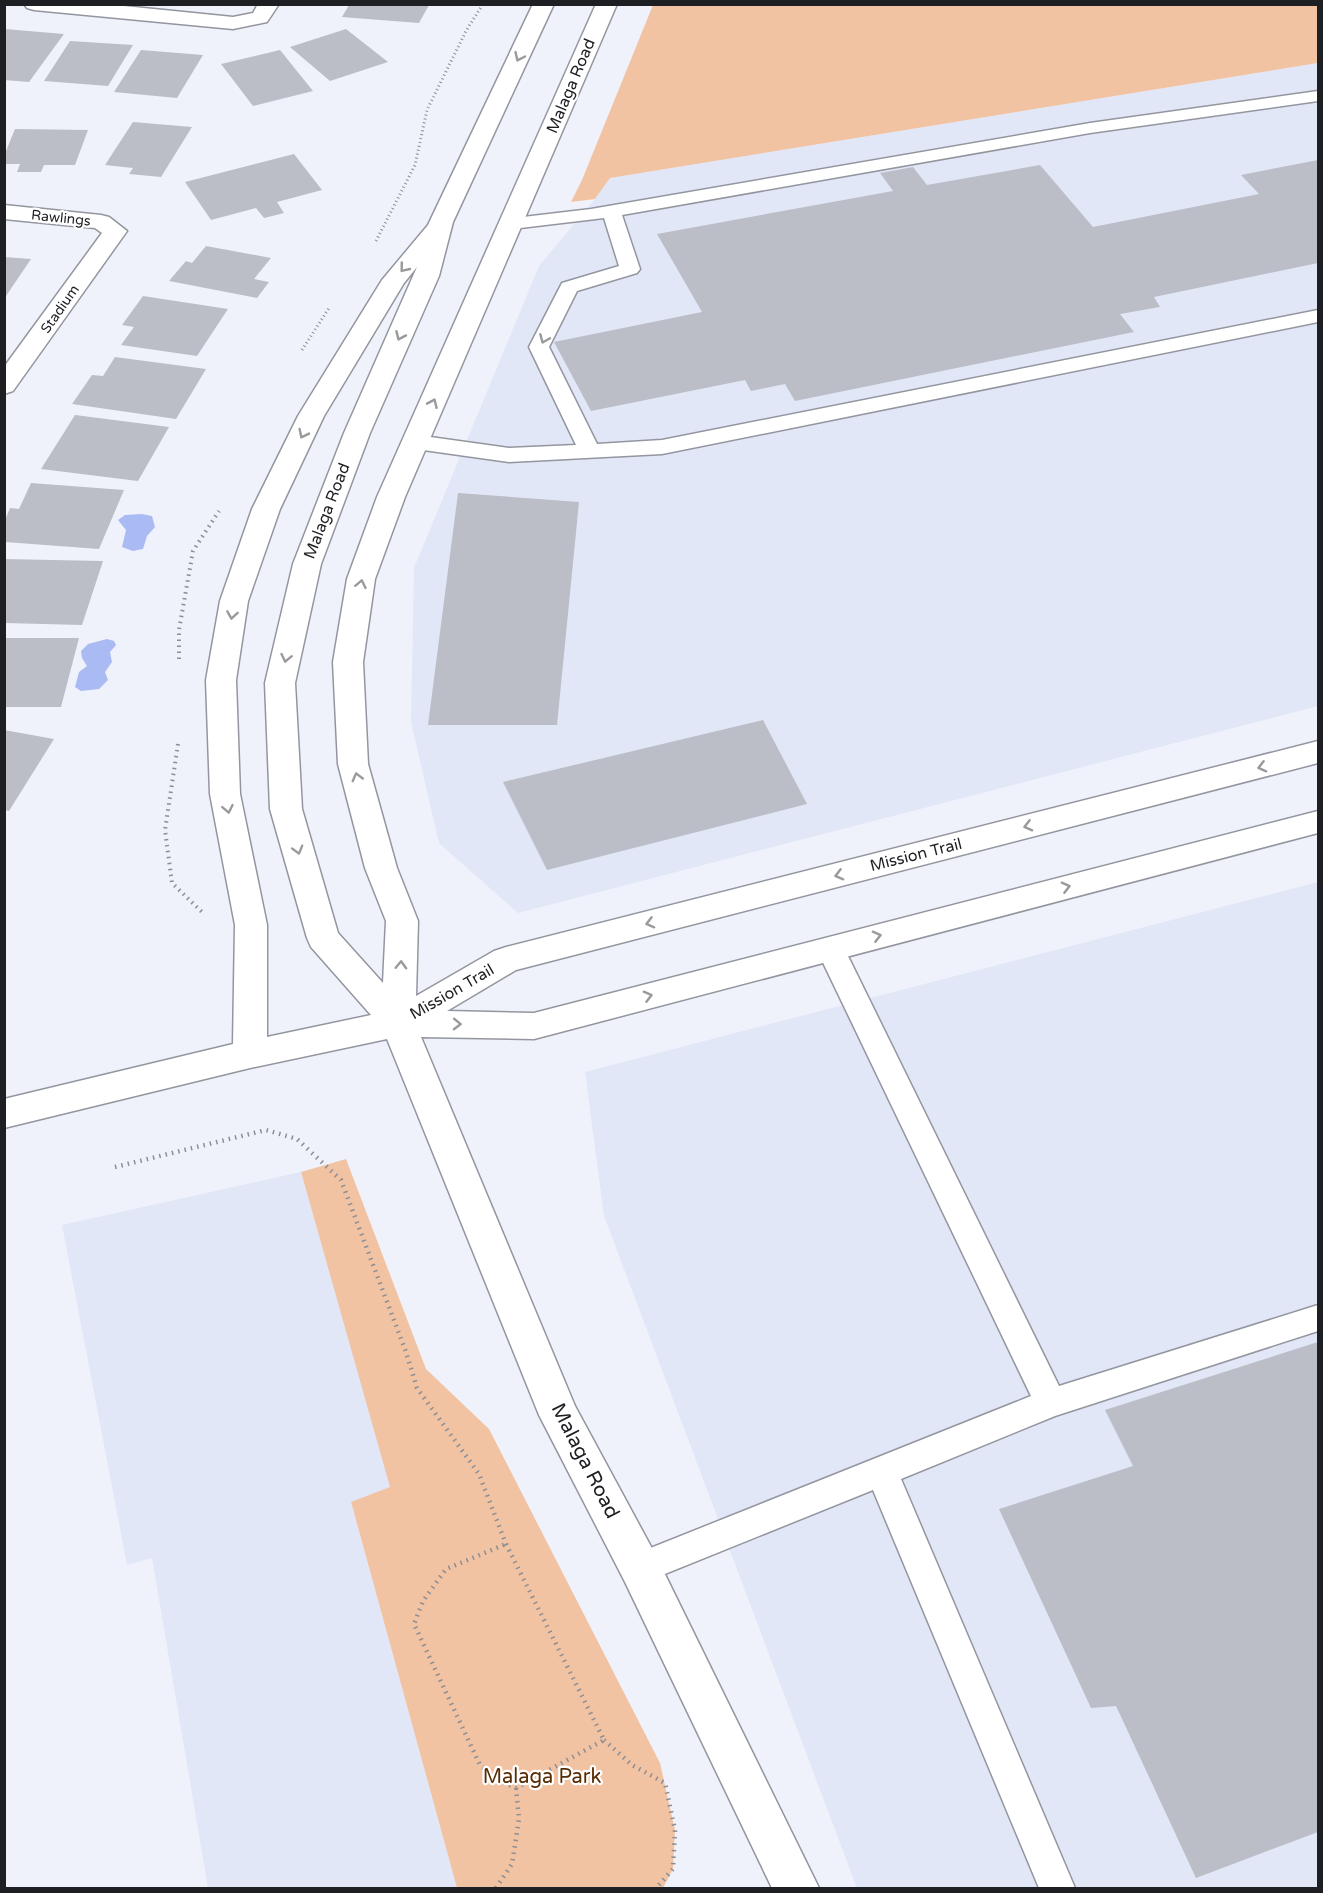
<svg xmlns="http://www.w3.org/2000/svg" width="1323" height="1893" font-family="'Varela Round',sans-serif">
<rect width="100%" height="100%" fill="#eff2fb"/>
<path fill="#e1e7f7" d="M1318 63V706L518 913 439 843 411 722 414 568 539 266 595 199 610 178Z
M1318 882V1888H857L604 1216 585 1072Z
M301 1172 391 1487 351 1503 457 1888H208L152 1558 127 1565 62 1225Z"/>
<path fill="#f1c3a3" d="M653 5H1318V63L610 178 595 199 571 202 582 180Z
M346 1159 426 1369 489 1429 660 1763 675 1830 673 1869 663 1888H457L351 1502 390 1487 301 1172Z"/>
<path fill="#aabbf4" d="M142 514 152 516 155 527 147 536 143 549 133 551 122 547 126 530 118 520 125 515Z
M107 639 114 641 116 645 110 652 112 662 105 672 108 680 99 689 81 691 75 687 79 672 87 666 82 658 81 651 88 644Z"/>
<path fill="#bbbec7" d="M349 5H429L419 23 342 17Z
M5 29 64 34 29 82 4 80Z
M346 29 388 62 330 81 290 47Z
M70 41 133 45 108 86 44 81Z
M141 50 203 55 177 98 114 92Z
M280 50 313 91 253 106 221 64Z
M133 122 192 127 161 177 129 174 133 168 105 165Z
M15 129 88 130 75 165H44L41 172H17L20 164H4V156Z
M294 154 322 190 277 202 284 213 264 218 256 208 211 220 185 182Z
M1318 160V263L1154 297 1160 307 1120 314 1134 332 795 401 785 384 751 391 745 380 591 411 554 342 702 312 657 234 893 191 880 173 913 167 927 185 1040 165 1093 227 1259 194 1241 175Z
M206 246 271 258 254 279 269 282 257 298 169 281 186 261 192 263Z
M4 257 31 259 4 299Z
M143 296 228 309 197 356 121 345 134 327 122 325Z
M115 357 206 369 176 419 72 404 92 375 103 376Z
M75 415 169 427 138 481 41 469Z
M31 483 124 490 99 549 5 542V520L10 508 19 509Z
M458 493 579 502 557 725H428Z
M4 559 103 561 82 625 4 623Z
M4 638H79L61 707H4Z
M763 720 807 804 547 870 503 782Z
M4 730 54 739 9 811 4 810Z
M1318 1342V1832L1196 1878 1116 1706 1091 1708 999 1509 1133 1466 1105 1410Z"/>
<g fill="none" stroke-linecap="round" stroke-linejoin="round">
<g stroke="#94969f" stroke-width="3">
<path id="lane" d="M1318 91V101L1090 133 622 215 640 269 637 273 577 291 549 347 597 444 662 440 1318 310V322L662 454 509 462 416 449 408 447 405 442 408 437 416 435 509 448 576 445 529 347 562 283 619 266 604 218 512 229 505 227 502 223 505 219 591 209 1090 123Z
M830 938 840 941 844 948 1059 1386 1318 1305V1331L1055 1416 901 1479 1075 1888H1039L873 1490 640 1584 628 1579 623 1568 628 1557 1031 1396 816 948 820 941Z"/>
</g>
<g stroke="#94969f" stroke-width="3">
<path id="street" d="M24 4H104L233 17 253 13 258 4H279L267 22 233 29 34 10 27 8Z
M4 205 101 215 109 217 127 231 13 391 4 394V367L102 233 95 228 4 219Z"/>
</g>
<g stroke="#94969f" stroke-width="3">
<path id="secondary" d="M533 4H554L453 222 439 276 370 433 321 564 295 683 302 809 338 933 383 983 386 921 365 868 338 764 333 662 347 579 377 497 596 4H617L405 497 375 579 363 662 368 764 397 868 418 921 416 996 494 951 506 947 1318 741V763L516 970 447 1011 534 1013 1318 811V833L534 1039 421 1037 575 1406 655 1554 819 1888H772L625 1582 539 1415 387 1039 250 1068 4 1128V1099L233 1044 235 925 210 794 206 680 220 601 252 509 298 416 382 280 428 225ZM417 267 344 433 293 564 265 683 270 809 307 938 311 947 371 1015 267 1037V925L240 794 236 680 248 601 280 509 324 416 404 283Z"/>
</g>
<path stroke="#8c8e94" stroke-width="3" stroke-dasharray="1 3" stroke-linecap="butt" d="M376 241 415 165 427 110 466 31 483 4
M302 350 329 308"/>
<path stroke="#8c8e94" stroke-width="4" stroke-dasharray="1.5 4.5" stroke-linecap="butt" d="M179 659V630L193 551 219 511
M178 744 165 830 172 883 204 914"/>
<path stroke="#8c8e94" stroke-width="4.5" stroke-dasharray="1.5 5" stroke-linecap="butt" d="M115 1167 266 1130 297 1139 341 1180 406 1352 417 1388 479 1474 506 1544
M506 1544 604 1740 516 1788 498 1780 480 1765 414 1624 423 1601 446 1569Z
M604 1740 632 1765 665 1783 675 1830 673 1869 656 1888
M496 1888 512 1864 519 1819 516 1788"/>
<use href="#lane" fill="#fff" fill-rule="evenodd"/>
<use href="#street" fill="#fff" fill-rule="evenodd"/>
<use href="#secondary" fill="#fff" fill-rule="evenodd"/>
</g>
<defs><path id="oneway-chevron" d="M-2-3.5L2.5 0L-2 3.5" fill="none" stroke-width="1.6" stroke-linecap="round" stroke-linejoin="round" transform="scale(1.5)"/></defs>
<g stroke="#9a9a9c">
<use href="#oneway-chevron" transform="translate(519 57) rotate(115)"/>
<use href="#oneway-chevron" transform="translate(404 268) rotate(129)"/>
<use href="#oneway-chevron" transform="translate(400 336) rotate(114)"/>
<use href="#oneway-chevron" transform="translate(544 339) rotate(113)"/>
<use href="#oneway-chevron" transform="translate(433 403) rotate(-66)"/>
<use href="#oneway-chevron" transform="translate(303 434) rotate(116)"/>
<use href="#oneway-chevron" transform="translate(361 584) rotate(-78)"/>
<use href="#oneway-chevron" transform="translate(232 615) rotate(99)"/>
<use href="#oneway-chevron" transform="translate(286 658) rotate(102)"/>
<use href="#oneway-chevron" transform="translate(1262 767) rotate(166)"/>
<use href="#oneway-chevron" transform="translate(357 777) rotate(-105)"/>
<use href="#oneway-chevron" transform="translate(228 809) rotate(79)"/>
<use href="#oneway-chevron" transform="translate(1028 826) rotate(166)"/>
<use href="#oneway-chevron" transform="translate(298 850) rotate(74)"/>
<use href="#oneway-chevron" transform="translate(839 875) rotate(166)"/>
<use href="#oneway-chevron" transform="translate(1066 887) rotate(-14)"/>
<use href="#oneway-chevron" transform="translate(650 923) rotate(166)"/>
<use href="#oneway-chevron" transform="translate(877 936) rotate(-14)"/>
<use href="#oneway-chevron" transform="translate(401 965) rotate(-88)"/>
<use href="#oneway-chevron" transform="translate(648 996) rotate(-15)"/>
<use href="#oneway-chevron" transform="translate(457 1024) rotate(1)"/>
</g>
<g text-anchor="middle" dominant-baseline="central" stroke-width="4.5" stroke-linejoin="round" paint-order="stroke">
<g font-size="14" fill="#1e1f23" stroke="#fff">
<text transform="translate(61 218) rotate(6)">Rawlings</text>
<text transform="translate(60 309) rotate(-55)">Stadium</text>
</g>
<g font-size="16" fill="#1e1f23" stroke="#fff">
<text transform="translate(571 86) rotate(-67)">Malaga Road</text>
<text transform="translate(327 511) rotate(-69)">Malaga Road</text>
<text transform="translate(916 855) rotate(-14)">Mission Trail</text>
<text transform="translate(452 992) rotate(-30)">Mission Trail</text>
</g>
<g font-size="20" fill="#1e1f23" stroke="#fff">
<text transform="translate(585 1461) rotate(63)">Malaga Road</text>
</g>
<g font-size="20" fill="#582d04" stroke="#fff">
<text x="542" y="1777">Malaga Park</text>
</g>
</g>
<rect width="1323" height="1893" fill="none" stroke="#1e1f23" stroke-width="12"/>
</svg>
